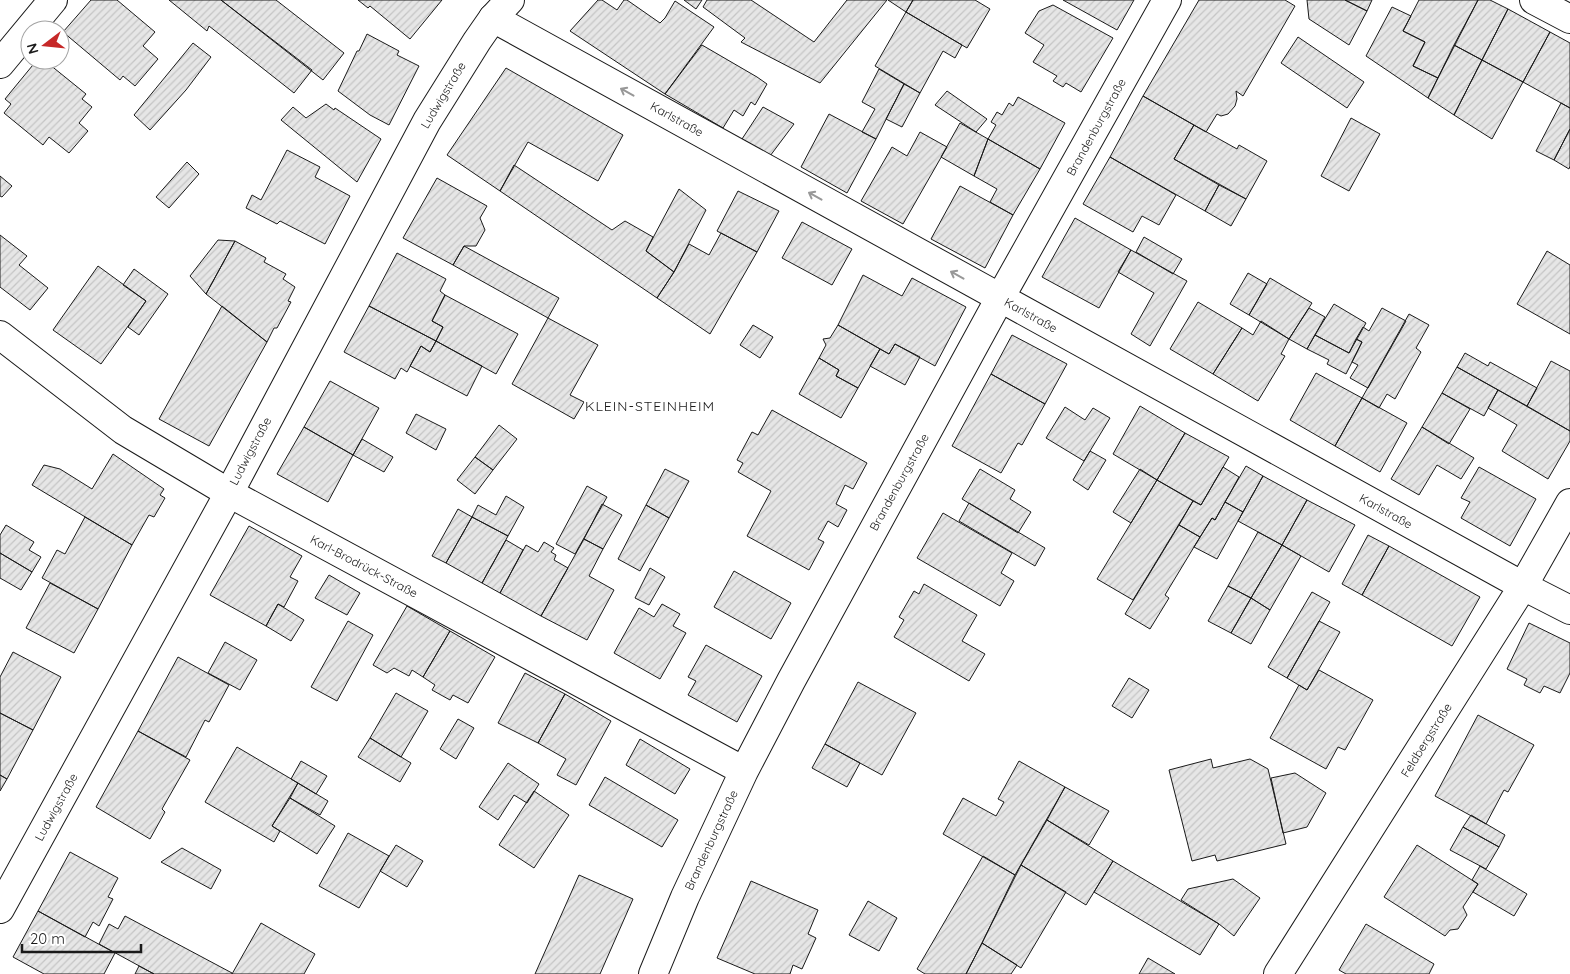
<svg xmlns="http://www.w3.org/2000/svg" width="1570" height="974" font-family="Quicksand,sans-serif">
<defs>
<pattern id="building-hatch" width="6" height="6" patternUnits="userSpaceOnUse" patternTransform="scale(1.25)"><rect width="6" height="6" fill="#e6e6e6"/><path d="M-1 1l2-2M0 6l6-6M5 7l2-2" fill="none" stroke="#c5c5c5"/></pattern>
</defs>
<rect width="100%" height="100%" fill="#fff"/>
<path fill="url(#building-hatch)" stroke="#1a1a1a" d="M91 0H117L155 32 143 46 158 59 135 86 123 76 120 80 63 32Z
M169 0H221L312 70 294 93 209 26 207 31Z
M221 0H276L344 53 323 80Z
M358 0H442L410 39 370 6 368 8Z
M598 0H602L617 10 624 0H627L660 23 665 18 675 1 714 27 665 94 570 31Z
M684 0H702L696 9Z
M707 0H751L814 42 847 0H887L820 83 741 42 745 38 703 7Z
M888 0H913L906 12Z
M913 0H975L990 9 967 48 906 12Z
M1063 0H1134L1117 30Z
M1199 0H1285L1295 6 1243 96 1236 91 1237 99 1235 106 1228 114 1221 116 1217 114 1206 132 1143 96Z
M1307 0H1345L1367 11 1349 45 1309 19Z
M1345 0H1372L1367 11Z
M1419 0H1478L1438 78 1413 66 1425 42 1403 31Z
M1478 0H1490L1508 9 1482 60 1454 45Z
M1053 5 1113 38 1081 92 1066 83 1063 87 1053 81 1057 76 1033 62 1044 45 1025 33 1039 11Z
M1392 7 1411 16 1403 31 1425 42 1413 66 1438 78 1428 98 1366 56Z
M1508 9 1550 32 1523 82 1482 60Z
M906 12 962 45 955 58 943 51 920 93 875 66Z
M1550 32 1570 43V108L1523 82Z
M367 34 399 51 397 55 419 66 389 125 370 115 338 91 357 51H359Z
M1298 37 1364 82 1347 108 1281 63Z
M193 43 211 57 186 90 150 130 134 115Z
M702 45 757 77 767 84 755 105 751 102 743 116 734 110 723 128 665 94Z
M1454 45 1482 60 1454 115 1428 98Z
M37 60H44L86 94 82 99 92 107 79 123 88 131 69 153 49 137 43 145 4 113 11 104 5 99Z
M1482 60 1523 82 1492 139 1454 115Z
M506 68 623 135 598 181 528 142 500 191 447 155Z
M879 69 904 84 876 139 862 132 875 109 862 102Z
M904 84 920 93 902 127 886 119Z
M947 91 987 119 976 132 935 105Z
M1143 96 1194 125 1174 159 1219 185 1205 211 1110 157Z
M1018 97 1065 123 1040 169 988 139 996 125 991 122 997 112 1002 115 1009 103 1013 106Z
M1561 103 1570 108V129L1554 160 1536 151Z
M326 104 334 110 335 108 381 139 357 182 281 120 293 107 306 118Z
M763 107 794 124 770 156 742 139Z
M829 114 876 139 847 193 801 167Z
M1351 118 1380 134 1349 191 1321 176Z
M960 123 988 139 974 176 941 157Z
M1194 125 1237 149 1239 145 1267 161 1246 199 1174 159Z
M1570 129V166L1569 169 1554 160Z
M920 132 947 147 903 224 861 201 892 147 907 156Z
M988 139 1040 169 1013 215 990 202 997 189 974 176Z
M287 150 320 167 315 177 350 196 325 244 280 221 277 224 246 208 252 195 261 200Z
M1110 157 1176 195 1159 225 1142 216 1133 232 1083 204Z
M187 162 199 174 169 208 156 197Z
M514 165 612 230 625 221 653 237 646 251 674 272 657 298 500 191Z
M0 176 12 186 2 197 0 196Z
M437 178 487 206 480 218 485 230 476 246H464L453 265 403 238Z
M1219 185 1246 199 1231 226 1205 211Z
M960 186 1013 215 985 268 931 239Z
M679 189 706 210 674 272 646 251Z
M738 191 779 211 757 252 717 231Z
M1075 218 1131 250 1099 308 1042 277Z
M802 222 852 249 832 285 782 258Z
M721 233 757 252 710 334 657 298 674 272 689 244 709 255Z
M0 235 27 256 19 265 48 288 30 310 0 287Z
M1144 237 1182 259 1173 274 1136 252Z
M218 240 235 241 206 294 190 276Z
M235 241 266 258 264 262 286 274 283 279 295 287 288 301 291 302 277 328H274L267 342 206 294Z
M464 246 559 298 548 318 453 265Z
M1131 250 1187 281 1150 346 1131 334 1154 293 1118 272Z
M1547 251 1570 265V334L1517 304Z
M397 253 446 279 440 291 445 295 432 321 443 327 436 341 369 306Z
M98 266 146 301 101 364 53 330Z
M134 269 168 294 139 335 128 327 146 301 123 285Z
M1248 273 1267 284 1249 315 1230 304Z
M863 275 902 296 912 278 966 307 935 366 895 344 889 354 838 325Z
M1270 278 1312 303 1289 339 1249 315Z
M445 295 518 334 496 374 436 341 443 327 432 321Z
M1198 302 1242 328 1213 374 1170 349Z
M1334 304 1366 323 1349 353 1315 335Z
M222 306 267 342 209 446 159 419Z
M369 306 436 341 430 352 421 346 407 372 401 368 395 379 344 352Z
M1309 308 1325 317 1307 349 1289 339Z
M1382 308 1406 321 1368 388 1350 378 1358 365 1352 362 1362 342 1356 339 1363 327 1369 331Z
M1409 314 1429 325 1416 348 1421 352 1395 399 1387 394 1379 408 1362 398Z
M548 318 598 345 570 395 584 402 574 419 512 384Z
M1261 321 1289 339 1281 354 1285 356 1258 401 1213 374 1242 328 1253 335Z
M753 325 773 337 760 358 740 345Z
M838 325 880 349 858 388 836 376 839 370 819 358 826 345 823 339 830 338Z
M1012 335 1067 364 1045 404 991 374Z
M1315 335 1349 353 1356 339 1362 342 1346 374 1327 364 1329 360 1307 349Z
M436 341 482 366 467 396 410 366 421 346 430 352Z
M895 344 920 357 905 385 870 366 880 349 889 354Z
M1465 353 1488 366 1490 362 1537 388 1527 406 1457 367Z
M819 358 839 370 836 376 858 388 841 418 799 394Z
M1551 361 1570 371V431L1527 406Z
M1457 367 1498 390 1484 416 1442 393Z
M1316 373 1362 398 1335 446 1290 420Z
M991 374 1045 404 1022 445 1018 443 1001 473 952 446Z
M330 381 379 408 353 455 304 427Z
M1498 390 1570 431V441L1548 479 1502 451 1517 425 1488 408Z
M1442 393 1470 409 1449 444 1422 427Z
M1362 398 1407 423 1380 472 1335 446Z
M1140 406 1185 433 1157 480 1113 454Z
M1065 407 1085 420 1093 408 1110 418 1084 461 1046 438Z
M772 410 867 463 853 489 845 485 836 504 847 510 838 527 828 521 818 539 824 542 809 570 747 536 771 491 738 472 743 463 737 460 752 432 758 435Z
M416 414 446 429 436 450 406 433Z
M499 425 517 439 493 470 475 457Z
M304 427 353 455 328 502 277 474Z
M1422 427 1474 458 1461 479 1437 465 1419 495 1391 479Z
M1185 433 1229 457 1201 505 1157 480Z
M362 439 393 457 384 472 353 455Z
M1090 451 1106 460 1088 490 1073 480Z
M113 454 164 489 160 495 165 498 154 517 149 515 132 545 32 485 44 465 60 469 92 489Z
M475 457 493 470 475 494 457 480Z
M1246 466 1263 476 1243 512 1225 502Z
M1223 467 1239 477 1215 520 1212 518 1200 537 1179 525 1193 501 1201 505Z
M1479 467 1536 499 1510 546 1461 518 1470 502 1461 498Z
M665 469 689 481 669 518 646 505Z
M980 469 1015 490 1010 499 1031 512 1018 533 962 499Z
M1140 469 1157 480 1131 523 1113 512Z
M1263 476 1307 500 1282 545 1238 521Z
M1157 480 1193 501 1133 600 1097 579Z
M587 486 607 497 575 554 556 544Z
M506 496 524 507 508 536 472 517 478 505 496 515Z
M1307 500 1355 525 1329 572 1282 545Z
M1225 502 1243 512 1217 559 1194 547 1212 518 1215 520Z
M969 503 1045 548 1035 566 959 521Z
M602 504 622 515 603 549 584 539Z
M646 505 669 518 640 571 618 559Z
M458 509 472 517 446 563 432 556Z
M943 513 1012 553 1001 573 1014 581 1000 606 917 558Z
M85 517 132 545 98 609 42 578 57 550 65 554Z
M472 517 508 536 482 583 446 563Z
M6 525 34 542 29 550 41 557 32 572 0 553V535Z
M1179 525 1200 537 1165 595 1169 598 1150 629 1125 614Z
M249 526 302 556 290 577 298 581 284 607 278 604 266 626 210 595Z
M1258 532 1282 545 1251 598 1228 586Z
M1368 535 1389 546 1362 595 1342 584Z
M584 539 603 549 589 576 614 590 587 640 541 616Z
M506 540 523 550 500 593 482 583Z
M544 542 554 548 551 552 556 555 554 560 568 568 541 616 500 593 526 545 538 552Z
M1282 545 1301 556 1270 610 1251 598Z
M1389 546 1480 597 1452 646 1362 595Z
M0 553 32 572 21 590 0 578Z
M650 568 665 577 649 605 635 598Z
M734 571 791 603 771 639 714 607Z
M329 575 360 593 347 615 315 598Z
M50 583 98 609 74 653 26 628Z
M924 584 977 615 962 641 985 654 969 681 894 637 904 620 899 617 914 591 919 594Z
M1228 586 1251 598 1231 633 1208 621Z
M1312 592 1330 602 1287 678 1268 667Z
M1251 598 1270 610 1251 644 1231 633Z
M278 604 304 620 291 641 266 626Z
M662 604 680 614 673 626 686 633 660 679 614 653 639 608 654 617Z
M407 606 450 631 423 677 412 670 409 676 394 668 387 673 373 665Z
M348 621 373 635 337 701 311 687Z
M1319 621 1340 632 1307 690 1287 678Z
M1529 623 1570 643V673L1560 693 1544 686 1540 693 1524 685 1527 679 1507 669Z
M450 631 495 657 468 703 453 695 450 700 432 690 435 685 423 677Z
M225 642 257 660 240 690 208 673Z
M706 645 762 676 737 722 688 695 696 681 688 677Z
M13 652 61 677 33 730 0 713V677Z
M178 657 229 685 209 722 205 720 186 757 138 731Z
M1319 670 1373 700 1345 750 1338 747 1326 769 1270 738 1299 685 1307 690Z
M525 673 565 694 538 743 498 723Z
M1129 678 1149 690 1132 718 1112 706Z
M858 682 916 713 882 775 825 744Z
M396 693 428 711 401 757 370 738Z
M565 694 611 721 576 785 557 775 566 759 538 743Z
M0 713 33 730 7 779 0 775Z
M1478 715 1534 745 1508 792 1504 790 1486 824 1435 796Z
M458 719 474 728 456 759 440 749Z
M138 731 190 760 162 809 165 812 150 839 96 807Z
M370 738 411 763 400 782 358 757Z
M640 739 690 769 675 794 626 765Z
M825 744 860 763 847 787 812 768Z
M237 747 298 783 272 826 280 831 274 842 205 802Z
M1211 759 1213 768 1250 759 1268 769 1286 844 1217 861 1215 855 1192 861 1169 770Z
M301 761 327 776 316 794 291 779Z
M1019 761 1065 787 1015 875 943 834 963 798 996 816 1004 802 998 799Z
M508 763 539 784 527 803 514 795 498 820 479 807Z
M1295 773 1326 793 1307 827 1283 833 1271 778Z
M0 775 7 779 0 791Z
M605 777 678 820 662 847 589 805Z
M298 783 328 801 320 815 290 798Z
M1065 787 1109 811 1089 845 1047 820Z
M534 791 569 815 534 868 499 845Z
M290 798 335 826 317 854 272 826Z
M1471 815 1505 835 1499 847 1463 827Z
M1047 820 1113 861 1086 905 1021 865Z
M1463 827 1499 847 1486 869 1450 850Z
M348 833 389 856 359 908 319 886Z
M396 845 423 861 407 887 380 871Z
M1417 845 1478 884 1463 907 1467 915 1458 929 1450 930 1445 936 1384 897Z
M182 848 221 870 211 889 161 862Z
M70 852 118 878 108 897 113 899 99 926 93 922 85 937 38 911Z
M983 856 1015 875 982 943 966 974H925L917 969Z
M1113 861 1219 924 1200 955 1094 892Z
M1021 865 1066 892 1021 968 982 943Z
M1480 866 1527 894 1514 916 1473 892 1478 884 1472 880Z
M579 875 633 899 600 974H535Z
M1233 879 1260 898 1234 936 1219 924 1181 900 1188 889Z
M751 881 818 910 808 934 816 938 802 969 793 965 790 974H755L717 958Z
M868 901 897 918 879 951 849 935Z
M38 911 115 953 104 974H44L13 957Z
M125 916 232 973V974H154L99 944 109 924 118 929Z
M261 923 315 954 304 974H232Z
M1366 924 1434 964 1429 974H1346L1339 970Z
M982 943 1017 965 1011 974H966Z
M1148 958 1175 974H1139Z
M139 966 154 974H135Z"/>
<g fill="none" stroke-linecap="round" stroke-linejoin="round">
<g stroke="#1a1a1a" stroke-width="30">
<path id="street" d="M1534 0 1570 19
M493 18 1523 586 1570 610
M0 64 53 0
M0 335 123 430 229 493 744 771
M653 974 685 897 744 771 791 681 1000 298 1167 0
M1278 974 1523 586 1570 503"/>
</g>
<g stroke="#1a1a1a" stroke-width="30">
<path id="secondary" d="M0 909 229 493 427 121 477 41 493 18 510 0"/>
</g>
<use href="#street" stroke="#fff" stroke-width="28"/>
<use href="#secondary" stroke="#fff" stroke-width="28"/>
</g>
<defs><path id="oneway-shaft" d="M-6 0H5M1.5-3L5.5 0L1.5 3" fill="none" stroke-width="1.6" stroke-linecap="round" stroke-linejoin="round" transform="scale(1.25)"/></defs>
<g stroke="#989898">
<use href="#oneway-shaft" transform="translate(627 92) rotate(-151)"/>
<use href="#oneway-shaft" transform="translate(815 196) rotate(-151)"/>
<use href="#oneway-shaft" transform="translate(957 275) rotate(-151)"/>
</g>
<g text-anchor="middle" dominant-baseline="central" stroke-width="4" stroke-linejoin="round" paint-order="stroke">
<g font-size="12" fill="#1a1a1a" stroke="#fff">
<text transform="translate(443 95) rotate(-59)">Ludwigstraße</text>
<text transform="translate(677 119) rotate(29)">Karlstraße</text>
<text transform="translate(1096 127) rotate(-61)">Brandenburgstraße</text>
<text transform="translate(1031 315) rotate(29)">Karlstraße</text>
<text transform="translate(250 451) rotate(-62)">Ludwigstraße</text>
<text transform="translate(899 482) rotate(-61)">Brandenburgstraße</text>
<text transform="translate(1386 511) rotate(29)">Karlstraße</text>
<text transform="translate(364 566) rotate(28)">Karl-Brodrück-Straße</text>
<text transform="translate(1426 740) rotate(-58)">Feldbergstraße</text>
<text transform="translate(56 807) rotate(-61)">Ludwigstraße</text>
<text transform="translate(711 840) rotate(-65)">Brandenburgstraße</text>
</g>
<g font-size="14" letter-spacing="1" fill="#1a1a1a" stroke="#fff">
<text x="650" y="406">KLEIN-STEINHEIM</text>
</g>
</g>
<g transform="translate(45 45) rotate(254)"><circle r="24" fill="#ffffff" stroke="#a3a3a3"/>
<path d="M0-4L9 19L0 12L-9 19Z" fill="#c62828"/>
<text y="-8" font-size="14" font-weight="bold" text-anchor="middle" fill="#1a1a1a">N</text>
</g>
<path d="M22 944v8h119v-8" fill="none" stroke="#1a1a1a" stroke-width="2.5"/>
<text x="30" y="944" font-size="15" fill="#1a1a1a" stroke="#ffffff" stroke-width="4" paint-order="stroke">20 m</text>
</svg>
